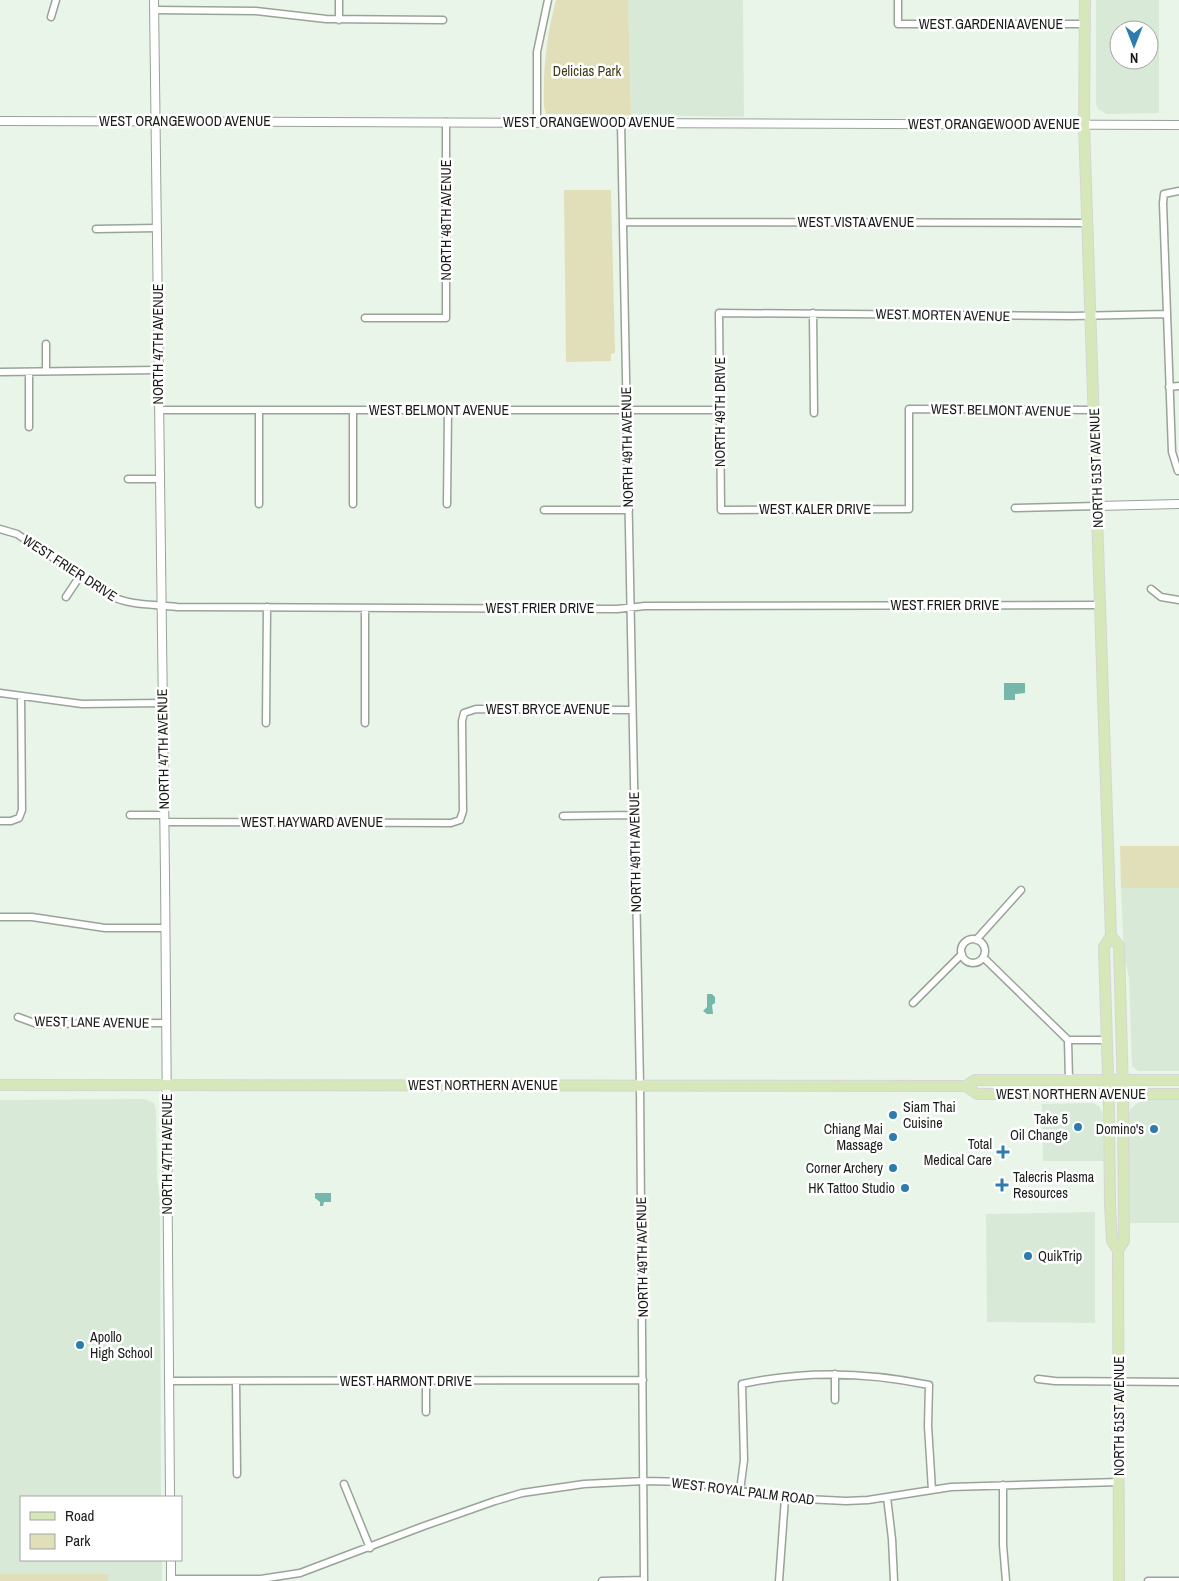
<svg xmlns="http://www.w3.org/2000/svg" width="1179" height="1581" font-family="'Archivo Narrow',sans-serif">
<rect width="100%" height="100%" fill="#e9f5e8"/>
<path fill="#d8ead7" fill-rule="evenodd" d="M628 0H743L744 117 631 115Z
M1096 0H1159V113L1107 114 1098 109 1096 104ZM1119 30H1149V60H1119Z
M1121 888H1179V1071H1138L1132 1066 1129 978 1124 956Z
M144 1099 154 1103 156 1111 157 1179 160 1196 161 1497H21V1560H162V1581H0V1100Z
M1179 1099V1223H1129L1128 1121 1130 1109 1142 1100Z
M1092 1103 1099 1106 1103 1114 1104 1161H1043L1042 1104Z
M1095 1212V1323L987 1322 986 1214Z"/>
<path fill="#e0dfb9" d="M556 0H628L631 115 546 114 544 107C543 68 546 38 556 0Z
M564 190H611L615 353 611 354V361L566 362Z
M1120 846H1179V888H1121Z
M0 1574H108V1581H0Z"/>
<path fill="#76b7ac" d="M1004 683H1025V693L1015 694V700H1004Z
M707 994H712L715 997V1003L712 1005 713 1014H707L703 1011 707 1007Z
M315 1193H331V1202H324L323 1206H320V1202L315 1198Z"/>
<g fill="none" stroke-linecap="round" stroke-linejoin="round">
<g stroke="#98a498" stroke-width="9">
<path id="minor" d="M339 0V20
M898 0V24H1085
M154 10 256 11 326 19 443 20
M51 17 56 0
M537 121V52L548 0
M621 123 640 1086 644 1581
M623 222 1088 223
M96 229 157 228
M813 313 814 413
M365 318H446V122
M46 344V371
M0 372 158 370
M29 372V427
M1169 387 1179 386
M159 410H720
M1094 410 909 409V509L721 510 719 313 1072 316 1167 314
M1178 471 1172 452 1163 203 1164 194 1179 191
M128 479H160
M259 504V410
M353 504V410
M447 504 448 410
M1015 508 1097 506
M544 510H629
M0 529 17 534 111 596C131 606 154 604 177 607L617 609 645 606 1101 605
M1151 589 1161 597 1179 600
M66 597 80 576
M0 693 82 704 162 703
M266 723 267 607
M365 723V608
M130 815H163
M563 816 634 815
M0 821H11L19 818 22 810 21 696
M164 822 451 823 460 820 463 811 462 721 464 713 476 709 632 710
M0 917H32L105 928H165
M961 951a12 12 0 1 1 24 0a12 12 0 1 1-24 0Z
M976 940 1021 890
M983 957 1068 1040H1107
M913 1003 962 954
M18 1017 37 1024 166 1023
M1068 1040 1069 1080
M835 1374V1400
M1038 1379 1055 1381 1179 1382
M169 1381 643 1380
M236 1381 237 1474
M426 1381V1412
M344 1484 370 1548
M1003 1485V1545L1006 1581
M740 1491 744 1460 742 1384C805 1370 867 1372 929 1385L928 1426 932 1490
M887 1497 892 1539 894 1581
M171 1579H261L300 1573 424 1526 495 1501 522 1493 584 1484 644 1481 689 1482 785 1498 846 1501 868 1500 951 1487 1119 1482
M602 1581 644 1580
M779 1581 785 1498
M1148 1581H1179"/>
</g>
<g stroke="#98a498" stroke-width="10">
<path id="tertiary" d="M154 0 165 874 170 1497
M0 121 1179 125
M1097 506 1179 504
M171 1560V1581"/>
</g>
<g stroke="#d6d6d6" stroke-width="12">
<path id="primary" d="M1085 0 1084 124 1111 936 1119 946 1123 1094 1124 1241 1118 1250 1119 1581
M1111 936 1104 947 1109 1108 1110 1204 1112 1241 1118 1250
M0 1085 966 1086 977 1094H1179
M966 1086 975 1080H1179"/>
</g>
<use href="#minor" stroke="#fff" stroke-width="6"/>
<use href="#tertiary" stroke="#fff" stroke-width="8"/>
<use href="#primary" stroke="#d6e7ba" stroke-width="10"/>
</g>
<g fill="#2c7dae" stroke="#fff" stroke-width="2">
<circle cx="893" cy="1115" r="5"/>
<circle cx="1078" cy="1127" r="5"/>
<circle cx="1154" cy="1129" r="5"/>
<circle cx="893" cy="1137" r="5"/>
<path d="M1000.5 1144.5h5v5h5v5h-5v5h-5v-5h-5v-5h5z"/>
<circle cx="893" cy="1168" r="5"/>
<path d="M999.5 1177.5h5v5h5v5h-5v5h-5v-5h-5v-5h5z"/>
<circle cx="905" cy="1188" r="5"/>
<circle cx="1028" cy="1256" r="5"/>
<circle cx="80" cy="1345" r="5"/>
</g>
<g text-anchor="middle" dominant-baseline="central" stroke-width="5" stroke-linejoin="round" paint-order="stroke">
<g font-size="14" fill="#191d19" stroke="#fff">
<text x="991" y="24">WEST GARDENIA AVENUE</text>
<text x="185" y="121">WEST ORANGEWOOD AVENUE</text>
<text x="589" y="122">WEST ORANGEWOOD AVENUE</text>
<text x="994" y="124">WEST ORANGEWOOD AVENUE</text>
<text transform="translate(446 220) rotate(-90)">NORTH 48TH AVENUE</text>
<text x="856" y="222">WEST VISTA AVENUE</text>
<text transform="translate(943 315) rotate(1)">WEST MORTEN AVENUE</text>
<text transform="translate(158 344) rotate(-90)">NORTH 47TH AVENUE</text>
<text x="439" y="410">WEST BELMONT AVENUE</text>
<text transform="translate(1001 410) rotate(1)">WEST BELMONT AVENUE</text>
<text transform="translate(720 412) rotate(-90)">NORTH 49TH DRIVE</text>
<text transform="translate(627 447) rotate(-91)">NORTH 49TH AVENUE</text>
<text transform="translate(1096 468) rotate(-92)">NORTH 51ST AVENUE</text>
<text x="815" y="509">WEST KALER DRIVE</text>
<text transform="translate(70 568) rotate(33)">WEST FRIER DRIVE</text>
<text x="945" y="605">WEST FRIER DRIVE</text>
<text x="540" y="608">WEST FRIER DRIVE</text>
<text x="548" y="709">WEST BRYCE AVENUE</text>
<text transform="translate(163 749) rotate(-91)">NORTH 47TH AVENUE</text>
<text x="312" y="822">WEST HAYWARD AVENUE</text>
<text transform="translate(635 852) rotate(-91)">NORTH 49TH AVENUE</text>
<text transform="translate(92 1022) rotate(1)">WEST LANE AVENUE</text>
<text x="483" y="1085">WEST NORTHERN AVENUE</text>
<text x="1071" y="1094">WEST NORTHERN AVENUE</text>
<text transform="translate(167 1154) rotate(-90)">NORTH 47TH AVENUE</text>
<text transform="translate(642 1257) rotate(-91)">NORTH 49TH AVENUE</text>
<text x="406" y="1381">WEST HARMONT DRIVE</text>
<text transform="translate(1119 1416) rotate(-90)">NORTH 51ST AVENUE</text>
<text transform="translate(743 1491) rotate(7)">WEST ROYAL PALM ROAD</text>
</g>
<g font-size="14" fill="#3e3c14" stroke="#fff">
<text x="587" y="71">Delicias Park</text>
</g>
<g font-size="14" fill="#191d19" stroke="#fff" text-anchor="end">
<text x="903" y="1107" text-anchor="start">Siam Thai<tspan x="903" dy="16">Cuisine</tspan></text>
<text x="1068" y="1119">Take 5<tspan x="1068" dy="16">Oil Change</tspan></text>
<text x="883" y="1129">Chiang Mai<tspan x="883" dy="16">Massage</tspan></text>
<text x="1144" y="1129">Domino's</text>
<text x="992" y="1144">Total<tspan x="992" dy="16">Medical Care</tspan></text>
<text x="883" y="1168">Corner Archery</text>
<text x="1013" y="1177" text-anchor="start">Talecris Plasma<tspan x="1013" dy="16">Resources</tspan></text>
<text x="895" y="1188">HK Tattoo Studio</text>
<text x="1038" y="1256" text-anchor="start">QuikTrip</text>
<text x="90" y="1337" text-anchor="start">Apollo<tspan x="90" dy="16">High School</tspan></text>
</g>
</g>
<rect x="20" y="1496" width="162" height="65" fill="#ffffff" stroke="#a3a5a3"/>
<rect x="30" y="1512" width="25" height="8" fill="#d6e7ba" stroke="#a3a5a3"/>
<text x="65" y="1521" font-size="15" fill="#191d19">Road</text>
<rect x="30" y="1534" width="25" height="15" fill="#e0dfb9" stroke="#a3a5a3"/>
<text x="65" y="1546" font-size="15" fill="#191d19">Park</text>
<g transform="translate(1134 45) rotate(180)"><circle r="24" fill="#ffffff" stroke="#a3a5a3"/>
<path d="M0-4L9 19L0 12L-9 19Z" fill="#2c7dae"/>
<text y="-8" font-size="14" font-weight="bold" text-anchor="middle" fill="#191d19">N</text>
</g>
</svg>
